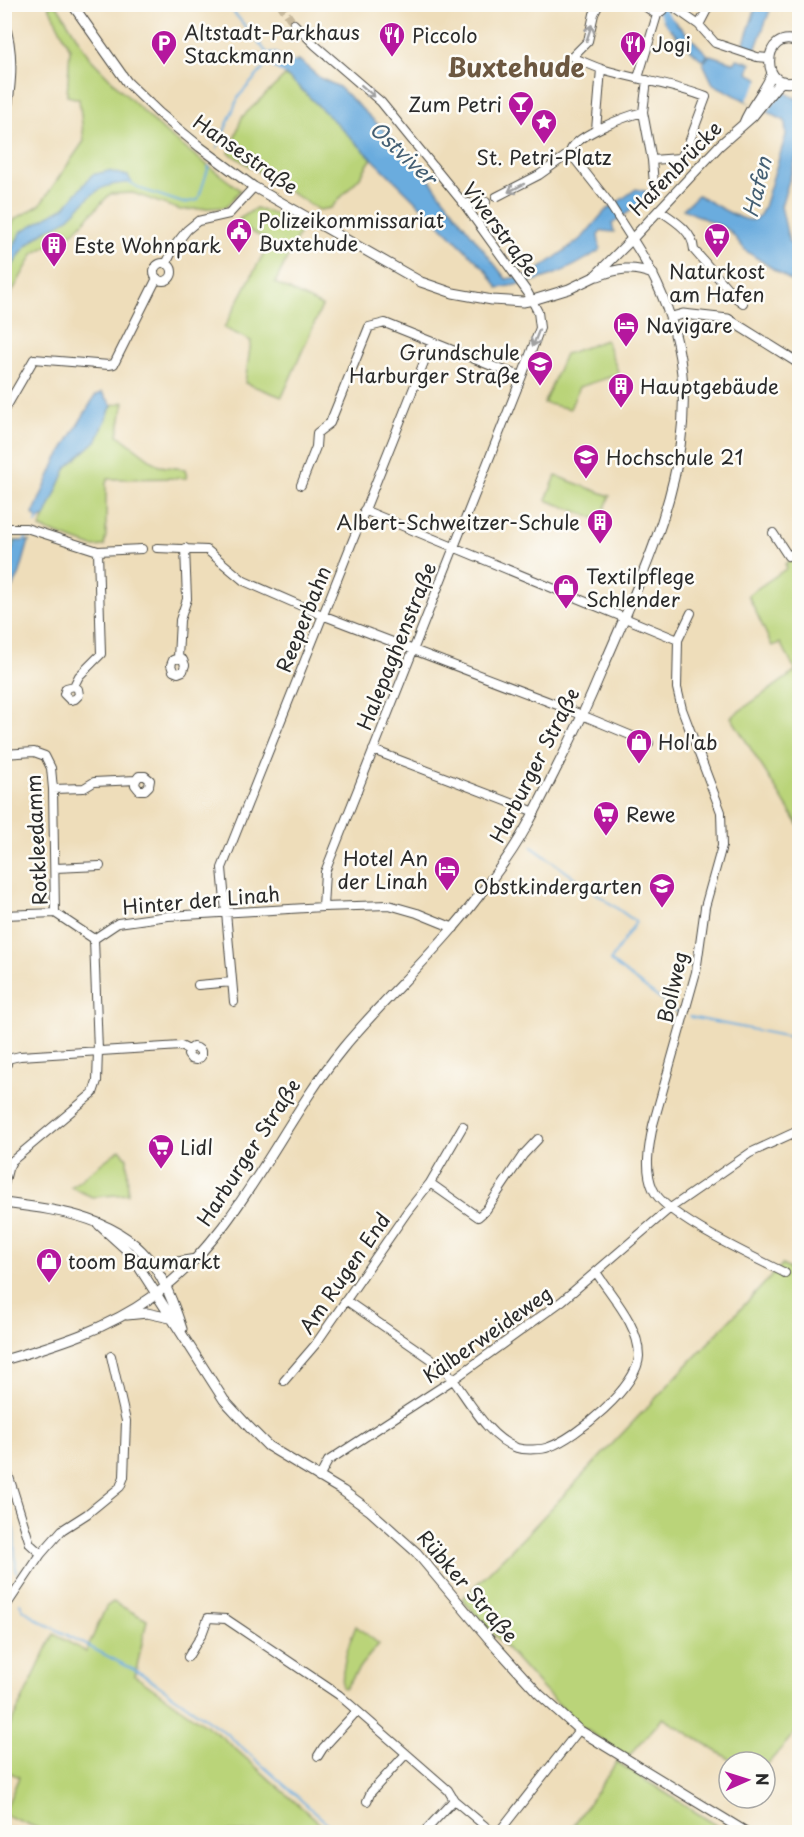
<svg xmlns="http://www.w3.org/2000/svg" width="804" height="1837" font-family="'Playpen Sans',sans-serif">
<rect width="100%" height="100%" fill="#fdfcf7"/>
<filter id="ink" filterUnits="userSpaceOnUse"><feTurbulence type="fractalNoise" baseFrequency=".0167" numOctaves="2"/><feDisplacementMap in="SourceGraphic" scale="12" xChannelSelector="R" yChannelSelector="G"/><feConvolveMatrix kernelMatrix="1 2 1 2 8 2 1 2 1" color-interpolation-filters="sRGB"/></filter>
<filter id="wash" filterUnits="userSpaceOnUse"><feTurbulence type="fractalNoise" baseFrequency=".008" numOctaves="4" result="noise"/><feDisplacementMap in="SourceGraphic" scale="24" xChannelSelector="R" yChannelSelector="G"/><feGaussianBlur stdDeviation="1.35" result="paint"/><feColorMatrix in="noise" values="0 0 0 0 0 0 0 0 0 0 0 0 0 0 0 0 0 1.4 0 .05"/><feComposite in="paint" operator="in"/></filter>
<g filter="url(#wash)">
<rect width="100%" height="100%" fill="#eeddba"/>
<path fill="#bad479" stroke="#728052" stroke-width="1.5" d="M48 5H57L89 57 121 90 167 134 240 190 226 207 180 210 133 193 110 194 74 232 34 253 10 296 5 313V236L15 219 40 205 84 141 79 99 67 96 70 49Z
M285 76 296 84 372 158 360 177 331 208 319 210 229 153 242 117Z
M256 208 275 214 302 228 275 283 322 306 282 397 245 383 251 341 224 328 270 241 242 227 239 219Z
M606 340 619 374 579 387 570 409 544 403 565 354Z
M124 402 118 435 159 466 185 469 187 478 108 479 106 483V535L104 546 93 547 40 528 67 467 97 440 112 405Z
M556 476 610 496 600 520 546 500Z
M5 541H16L5 568Z
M799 555V826L731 717 796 671 780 643 772 646 748 595 787 568 785 564Z
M120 1149 127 1158 128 1194 92 1197 71 1187Z
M782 1265 799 1274V1728L765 1767V1762H734L663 1718 628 1757 582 1727 543 1689 462 1599 525 1536Z
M113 1602 147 1620 135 1676 222 1737 329 1832H47L5 1815V1810L19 1777 5 1770V1736L54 1634 86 1652 106 1607Z
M356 1626 379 1644 361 1665 345 1689 342 1687C342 1667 348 1644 356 1626Z
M617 1762 727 1832H569Z"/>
<path fill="#6aacde" stroke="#4a6c84" stroke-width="1.5" d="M757 4 772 5 755 50 743 46Z
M669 16 708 55 703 61 683 43 663 20Z
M710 55 735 63 737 59 751 63 748 73 799 100V149L781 206 789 242 799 248V286L746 251 729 230 683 209 698 195C709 201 739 221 752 220 759 219 761 213 764 207L786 135 785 121 713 84 703 63Z
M299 60 320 78 339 87 412 157 506 279 531 275 582 238 604 212 636 189 649 192H646L644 201 612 224 614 232 602 231 598 235 600 250C565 274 538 282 498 288L486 270 296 84 283 73V70Z
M108 171 128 176 132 183C93 183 91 198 66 220 61 224 55 226 49 229 27 241 16 258 5 280V260L22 231 65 207 92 175Z
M102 392 112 405 97 440 67 467 45 517 38 520 33 514 56 461 95 396Z
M16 541H29L19 576 5 600V566Z"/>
<path fill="#eeddba" d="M761 77 783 91 766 113 746 101Z"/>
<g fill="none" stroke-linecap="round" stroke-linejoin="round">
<path stroke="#6aacde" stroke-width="2" d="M217 148 239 96 272 59 227 4
M128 181 141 189 183 203 198 200 209 166
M36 523 38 520
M24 541 28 535
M532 847 636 922 610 961 678 1013
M690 1017 800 1039
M4 1497 14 1531 16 1572
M20 1603 23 1609 36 1619 144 1675 226 1733 337 1832"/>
<path stroke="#6aacde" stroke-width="8" d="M654 4 661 10 671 24"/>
<path stroke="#6aacde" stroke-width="15" d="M272 59 291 69 302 79"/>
</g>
</g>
<g filter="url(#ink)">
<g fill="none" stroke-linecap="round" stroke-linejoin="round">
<path stroke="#c7b99d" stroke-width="8" stroke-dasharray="8 4" stroke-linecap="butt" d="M280 4 294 24"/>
<g stroke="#484640" stroke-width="10">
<path id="minor" d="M599 4 594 14 588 41 572 57C582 61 592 66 602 69 637 80 673 84 706 97L687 148 680 158 652 160 643 112 647 80
M642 4 657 15
M669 4 699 25 715 43 757 57 768 58
M4 21C17 57 10 95 4 131
M294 24 315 45 381 102 464 204 528 293 538 312 540 328 522 376 325 872 323 907
M699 25 710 4
M638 78 657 15 669 5
M596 130 601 69
M570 153 607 200 632 239
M570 153C570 137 627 116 643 112
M652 160 654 184
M496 197 539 175 570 153
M464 204 469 203 479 206 486 202
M659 210C674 220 693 231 694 250L736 298 743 303
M154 272a9 9 0 1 1 18 0a9 9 0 1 1-18 0Z
M166 264 176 244 187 230 198 221 229 214 254 187
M4 411 34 359 109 365 114 364 157 278
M301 485 316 447 317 433 330 423 369 327 385 323 497 368 522 376
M364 510 678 640 677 688 682 709 721 812 722 846 705 907 696 972 653 1125C649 1146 644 1169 653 1189 665 1217 756 1258 785 1273
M4 528H26L98 551 142 549
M773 533 788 556 800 550
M157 548 207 550 244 581 322 615 560 706 649 743
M678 640 691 613
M178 658 183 660 185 665 183 671 178 673 173 671 171 665 173 660 178 658 180 620 187 599 185 548
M74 686 78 689 79 695 75 699 70 700 64 694 66 688 74 686 79 676 101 654 98 551
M373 750 535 812
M4 754 34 752 45 756 51 768 53 789 55 913 94 939
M53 789 84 788 94 782 136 780 135 785 139 790H145L149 786 150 780 145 776H139L136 780
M55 868 100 866
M4 915 55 913
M198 985 232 982
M234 1002 222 868 432 342
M7 1059 20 1056 181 1046 189 1050 188 1055 191 1059 196 1060 201 1057V1051L197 1048 193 1047 189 1050
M4 1069 7 1064V1059
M430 1183 478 1217 486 1210 523 1155 538 1139
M4 1185 8 1169 12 1161 93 1093 97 1081 98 1051 94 939 118 923 168 916 323 907 389 905 417 913 454 928
M347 1301 444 1368C465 1392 485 1437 517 1448 524 1450 542 1450 549 1447 576 1438 638 1386 639 1356 639 1325 612 1297 596 1272
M284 1381 315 1345 407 1212 430 1183 463 1126
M4 1461 30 1544 41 1554
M319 1478 328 1461 454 1379 562 1301 669 1209 750 1153 800 1130
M4 1609 41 1554 62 1530 87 1514 120 1487 124 1477 126 1421 111 1356
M188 1657 202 1634 208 1618 226 1619 339 1695 448 1790 454 1800 492 1832
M318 1756 323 1748 356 1712
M367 1801 371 1792 405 1755
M424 1832 454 1800
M499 1832 579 1730"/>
</g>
<g stroke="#484640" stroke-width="11">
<path id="tertiary" d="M72 4 127 82 159 113 200 147 254 187 421 282 453 293 492 300 523 302 533 300 569 289 594 277 632 239 720 145 753 116 776 87 783 81
M800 43C761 24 758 97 800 80
M744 123C751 104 766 91 772 73
M598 276C618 268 633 266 653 274
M672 317 683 314 728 319 800 364
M4 1203C58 1210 121 1217 154 1266 167 1285 175 1307 182 1329
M99 1225 130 1253 224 1400 249 1427 268 1446 343 1491 369 1510 416 1552 489 1639 539 1694 579 1730 746 1832
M150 1261 171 1263 196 1259
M127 1315 147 1313 170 1318
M4 1360C56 1345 108 1329 152 1297 239 1235 277 1129 343 1048 377 1007 417 970 452 929 469 910 484 889 499 869 522 839 538 805 555 771 572 738 588 704 602 670 666 521 732 392 632 239"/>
</g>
<use href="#minor" stroke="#fff" stroke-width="8"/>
<use href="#tertiary" stroke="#fff" stroke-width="9"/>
</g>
<defs><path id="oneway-shaft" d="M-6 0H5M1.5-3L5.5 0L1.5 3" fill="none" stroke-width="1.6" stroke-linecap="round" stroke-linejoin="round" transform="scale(1.5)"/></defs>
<g stroke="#a0a0a0">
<use href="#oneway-shaft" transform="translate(589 33) rotate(-72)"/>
<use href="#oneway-shaft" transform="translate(368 91) rotate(41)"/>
<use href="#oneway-shaft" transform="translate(516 188) rotate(153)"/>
<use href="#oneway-shaft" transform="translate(536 338) rotate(111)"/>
</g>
</g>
<defs>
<g id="restaurant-pin" transform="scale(1.35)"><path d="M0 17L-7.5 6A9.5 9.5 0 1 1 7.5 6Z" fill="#b5179e" stroke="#fdfcf7"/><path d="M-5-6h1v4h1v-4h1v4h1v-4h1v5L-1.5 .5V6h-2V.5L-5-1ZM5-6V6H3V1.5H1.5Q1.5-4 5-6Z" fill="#fff"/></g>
<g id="parking-pin" transform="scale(1.35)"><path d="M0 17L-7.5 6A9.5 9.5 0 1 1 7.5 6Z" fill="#b5179e" stroke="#fdfcf7"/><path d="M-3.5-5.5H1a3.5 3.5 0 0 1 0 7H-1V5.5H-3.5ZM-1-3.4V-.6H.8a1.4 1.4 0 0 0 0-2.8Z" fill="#fff"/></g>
<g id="bar-pin" transform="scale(1.35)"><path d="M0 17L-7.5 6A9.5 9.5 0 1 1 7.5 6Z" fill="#b5179e" stroke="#fdfcf7"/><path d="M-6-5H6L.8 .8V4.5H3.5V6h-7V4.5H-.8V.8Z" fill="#fff"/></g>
<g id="sight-pin" transform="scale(1.35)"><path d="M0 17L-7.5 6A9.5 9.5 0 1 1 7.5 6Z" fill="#b5179e" stroke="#fdfcf7"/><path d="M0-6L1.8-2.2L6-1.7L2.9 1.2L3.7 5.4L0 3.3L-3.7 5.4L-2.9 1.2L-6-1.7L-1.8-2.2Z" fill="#fff"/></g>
<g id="civic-pin" transform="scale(1.35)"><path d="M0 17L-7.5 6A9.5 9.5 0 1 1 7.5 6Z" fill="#b5179e" stroke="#fdfcf7"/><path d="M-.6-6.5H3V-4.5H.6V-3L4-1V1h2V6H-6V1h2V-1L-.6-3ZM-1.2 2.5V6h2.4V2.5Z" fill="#fff"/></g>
<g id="supermarket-pin" transform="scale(1.35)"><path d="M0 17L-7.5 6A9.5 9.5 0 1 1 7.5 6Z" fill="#b5179e" stroke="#fdfcf7"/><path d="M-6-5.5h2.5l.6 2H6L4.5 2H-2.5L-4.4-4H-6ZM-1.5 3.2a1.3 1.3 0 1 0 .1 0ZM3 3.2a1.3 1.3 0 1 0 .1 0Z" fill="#fff"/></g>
<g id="building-pin" transform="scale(1.35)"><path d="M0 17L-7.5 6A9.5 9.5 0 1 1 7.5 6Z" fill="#b5179e" stroke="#fdfcf7"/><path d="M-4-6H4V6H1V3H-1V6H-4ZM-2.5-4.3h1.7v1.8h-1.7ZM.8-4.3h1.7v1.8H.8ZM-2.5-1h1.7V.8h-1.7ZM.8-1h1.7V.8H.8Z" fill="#fff"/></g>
<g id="hotel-pin" transform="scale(1.35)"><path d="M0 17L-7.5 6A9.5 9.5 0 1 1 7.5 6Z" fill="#b5179e" stroke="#fdfcf7"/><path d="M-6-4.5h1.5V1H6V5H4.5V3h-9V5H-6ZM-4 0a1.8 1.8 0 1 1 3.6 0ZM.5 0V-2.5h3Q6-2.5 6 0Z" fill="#fff"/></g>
<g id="school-pin" transform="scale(1.35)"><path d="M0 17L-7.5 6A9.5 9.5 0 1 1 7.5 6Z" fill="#b5179e" stroke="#fdfcf7"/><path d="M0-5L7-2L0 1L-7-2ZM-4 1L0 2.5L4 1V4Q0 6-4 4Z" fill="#fff"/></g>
<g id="university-pin" transform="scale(1.35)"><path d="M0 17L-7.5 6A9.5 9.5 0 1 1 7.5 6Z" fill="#b5179e" stroke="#fdfcf7"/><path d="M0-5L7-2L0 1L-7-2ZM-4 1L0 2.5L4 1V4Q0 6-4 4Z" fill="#fff"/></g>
<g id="shop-pin" transform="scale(1.35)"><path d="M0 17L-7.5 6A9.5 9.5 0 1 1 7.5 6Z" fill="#b5179e" stroke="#fdfcf7"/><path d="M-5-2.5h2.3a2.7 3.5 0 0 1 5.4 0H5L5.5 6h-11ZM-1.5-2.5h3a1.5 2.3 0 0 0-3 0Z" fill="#fff"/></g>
</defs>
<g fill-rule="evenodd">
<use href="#restaurant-pin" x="392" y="35"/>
<use href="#parking-pin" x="164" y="43"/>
<use href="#restaurant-pin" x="633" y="44"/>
<use href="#bar-pin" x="521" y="104"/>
<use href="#sight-pin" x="544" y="122"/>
<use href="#civic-pin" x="239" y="231"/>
<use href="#supermarket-pin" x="717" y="236"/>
<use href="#building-pin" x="54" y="245"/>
<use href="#hotel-pin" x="626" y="325"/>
<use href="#school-pin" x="540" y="364"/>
<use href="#building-pin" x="621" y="386"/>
<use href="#university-pin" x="586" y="457"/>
<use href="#building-pin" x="600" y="522"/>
<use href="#shop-pin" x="566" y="587"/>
<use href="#shop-pin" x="639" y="742"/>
<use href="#supermarket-pin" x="606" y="814"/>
<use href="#hotel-pin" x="447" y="869"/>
<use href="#school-pin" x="662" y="886"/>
<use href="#supermarket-pin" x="161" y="1147"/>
<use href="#shop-pin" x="49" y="1261"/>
</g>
<g text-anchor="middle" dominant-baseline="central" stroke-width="5" stroke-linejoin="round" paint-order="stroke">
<g font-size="20" fill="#2b2b2b" stroke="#fdfcf7" text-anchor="start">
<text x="184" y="32">Altstadt-Parkhaus<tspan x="184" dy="23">Stackmann</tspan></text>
<text x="412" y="35">Piccolo</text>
<text x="652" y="44">Jogi</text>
<text x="502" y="104" text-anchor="end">Zum Petri</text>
<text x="544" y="157" text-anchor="middle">St. Petri-Platz</text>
<text x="258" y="220">Polizeikommissariat<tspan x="258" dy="23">Buxtehude</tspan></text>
<text x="74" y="245">Este Wohnpark</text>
<text x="717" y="271" text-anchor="middle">Naturkost<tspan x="717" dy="23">am Hafen</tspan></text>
<text x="646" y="325">Navigare</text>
<text x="520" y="352" text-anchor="end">Grundschule<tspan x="520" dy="23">Harburger Straße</tspan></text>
<text x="640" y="386">Hauptgebäude</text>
<text x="606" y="457">Hochschule 21</text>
<text x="580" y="522" text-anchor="end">Albert-Schweitzer-Schule</text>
<text x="586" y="576">Textilpflege<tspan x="586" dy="23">Schlender</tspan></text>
<text x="658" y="742">Hol'ab</text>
<text x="626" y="814">Rewe</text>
<text x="428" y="858" text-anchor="end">Hotel An<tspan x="428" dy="23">der Linah</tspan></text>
<text x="642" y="886" text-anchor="end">Obstkindergarten</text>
<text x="180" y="1147">Lidl</text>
<text x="68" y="1261">toom Baumarkt</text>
</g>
<g font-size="20" fill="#2b2b2b" stroke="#fdfcf7">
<text transform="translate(246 154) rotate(35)">Hansestraße</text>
<text transform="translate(675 168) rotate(-46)">Hafenbrücke</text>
<text transform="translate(501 229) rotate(53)">Viverstraße</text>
<text transform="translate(303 619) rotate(-68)">Reeperbahn</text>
<text transform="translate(396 646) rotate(-68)">Halepaghenstraße</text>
<text transform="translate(534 765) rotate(-63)">Harburger Straße</text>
<text transform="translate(36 840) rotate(-93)">Rotkleedamm</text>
<text transform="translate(201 900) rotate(-5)">Hinter der Linah</text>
<text transform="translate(672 987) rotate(-77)">Bollweg</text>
<text transform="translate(248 1152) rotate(-57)">Harburger Straße</text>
<text transform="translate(344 1273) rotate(-55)">Am Rugen End</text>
<text transform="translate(487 1334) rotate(-35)">Kälberweideweg</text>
<text transform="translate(468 1586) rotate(49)">Rübker Straße</text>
</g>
<g font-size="21" font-style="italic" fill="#445f73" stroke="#fdfcf7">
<text transform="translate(404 152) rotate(43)">Ostviver</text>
<text transform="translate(756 187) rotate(-76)">Hafen</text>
</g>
<g font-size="26" font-weight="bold" fill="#6d5841" stroke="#fdfcf7">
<text x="516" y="66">Buxtehude</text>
</g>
</g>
<rect width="804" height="1837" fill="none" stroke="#fdfcf7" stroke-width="24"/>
<g transform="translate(747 1780) rotate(87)"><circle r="28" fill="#fdfcf7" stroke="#a9a8a5" stroke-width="1.5"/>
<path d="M0-4.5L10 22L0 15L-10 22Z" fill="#b5179e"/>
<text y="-9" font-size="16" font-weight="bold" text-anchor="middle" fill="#2b2b2b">N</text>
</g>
</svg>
